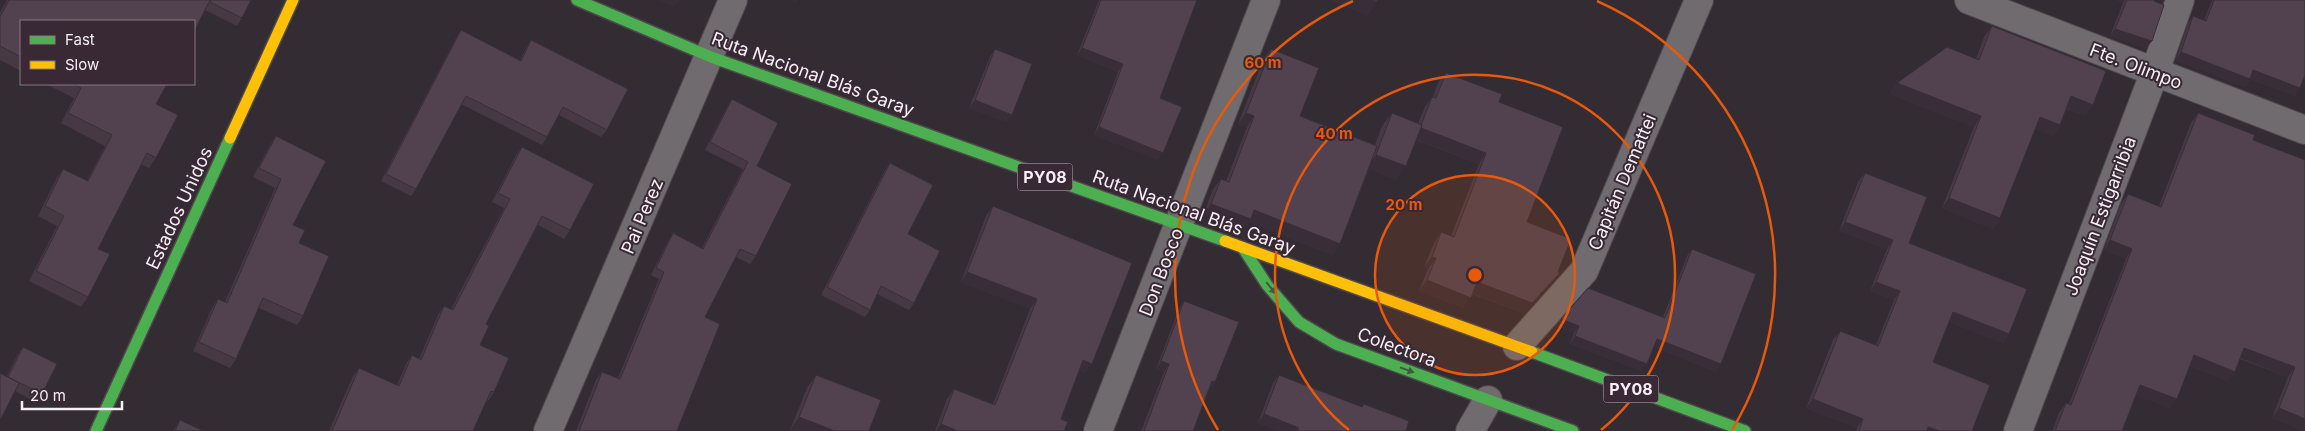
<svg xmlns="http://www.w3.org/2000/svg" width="2305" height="431" font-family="Inter,sans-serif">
<rect width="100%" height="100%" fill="#342c33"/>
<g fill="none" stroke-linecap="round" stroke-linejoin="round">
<g stroke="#4f484d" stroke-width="30">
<path id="street" d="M1969 0 2305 130
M1517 346 1584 271 1699 0
M548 431 733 0
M1098 431 1266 0
M1470 431 1488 400
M2018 431 2154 74 2180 0"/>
</g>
<g stroke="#4f484d" stroke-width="14">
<path id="fast" d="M577 0 711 57 1225 241
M1243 248 1267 285 1299 322 1336 344 1573 431
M1532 352 1745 431
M96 431 230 138"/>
</g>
<g stroke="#4f484d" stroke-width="14">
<path id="slow" d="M230 138 293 0
M1225 241 1532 352"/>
</g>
<use href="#street" stroke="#6f6b6e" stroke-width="28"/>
<use href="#fast" stroke="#4caf50" stroke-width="11"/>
<use href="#slow" stroke="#ffc107" stroke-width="11"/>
</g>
<path fill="#473944" d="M7 0H251L242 18 237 26 205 10 21 21V71L0 60V13Z
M1099 0H1197L1160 98 1158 160 1094 135 1118 72 1077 55Z
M2117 0H2155L2152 41 2146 48 2110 36 2123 3Z
M2212 0H2305V79H2304L2295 96 2250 79 2245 87 2176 60 2188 24 2193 16 2204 20Z
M1992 26 2085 116 2067 109 2060 125 2053 136 2035 129 2000 218 1993 229 1942 208 1974 127 1890 94 1897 83 1976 59 1984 37Z
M461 30 520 60 526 48 531 40 607 130 601 137 559 115 547 137 542 145 461 104 416 189 411 196 381 181 456 38Z
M995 49 1007 122 969 108 990 57Z
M1271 49 1300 116 1375 145 1382 126 1392 113 1418 123 1425 107 1432 97H1433L1438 83 1446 73 1499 102 1527 222 1558 272 1560 273 1552 283 1525 314 1472 294 1463 308 1419 291 1428 269 1424 267 1434 243 1441 232 1451 236 1479 164 1416 140 1396 180 1369 169 1340 244 1332 255 1249 222 1244 230 1203 215 1213 189 1221 179 1226 181 1247 127 1238 124 1263 60Z
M46 84H167L156 104V158L149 168 141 164 98 249 88 297 81 307 29 281 57 226 38 216 56 179 63 169 87 181 105 146 61 123 74 98Z
M732 99 757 166 756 256 750 264 736 257 705 317 677 431H576L596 380 602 372 618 378 659 279 651 275 668 241 673 233 702 248 743 169 705 150 727 107Z
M2198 113 2253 140 2305 160V431L2272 418 2288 377 2240 359 2228 381 2190 366 2170 408 2136 395 2122 431H2052L2059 413 2066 403 2069 404 2126 259 2104 250 2121 204 2128 194 2159 206 2191 123Z
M276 136 293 225 299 243 303 316 297 325 259 308 236 359 230 368 193 351 212 308 218 299 225 302 275 188 253 177 270 145Z
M522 147 570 230 564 239 538 225 486 324 480 345 494 392 488 401 487 400 473 431H329L353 376 359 368 397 385 406 364 412 355 419 359 438 315 444 306 451 309 504 208 492 202 516 155Z
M890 163 908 234 914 303 909 310 877 294 870 310 865 317 821 295 885 170Z
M1865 173 1909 243 2009 334 2003 343 1949 322 1933 362 1972 431H1856L1857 428 1806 408 1833 340 1840 331 1876 345 1894 300 1870 291 1887 249 1839 231 1858 182Z
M993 206 1092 364 1085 373 1079 371 1061 419 1064 431H935L947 399 954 389 993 404 1030 309 961 282 986 216Z
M1692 249 1716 372 1654 347 1642 371 1570 344 1574 333 1556 326 1663 317 1687 256Z
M1184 301 1210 390 1209 389 1193 431H1141L1164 372 1156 369 1179 309Z
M23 347 42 394 36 402 15 391 7 376 18 354Z
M816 375 869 431H792L790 430 807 388Z
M1279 375 1362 407 1364 404 1406 431H1279L1258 423 1273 383Z
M180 420 204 431H173Z"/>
<path fill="#392e37" d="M655 0H679L674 7Z
M789 0H798L796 3Z
M1328 0H1371L1377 2 1368 16Z
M2117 0H2125L2123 3Z
M2115 29 2152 41 2146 48 2110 36Z
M1082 48 1123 64 1118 72 1077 55Z
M2181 52 2250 79 2245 87 2176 60Z
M2253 70 2300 88 2295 96 2248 78Z
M1897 83 1981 116 1974 127 1890 94Z
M2071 96 2093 105 2085 116 2064 107Z
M975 100 1012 115 1007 122 969 108Z
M1246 113 1254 116 1247 127 1238 124Z
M2040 117 2060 125 2053 136 2032 128Z
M1099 127 1163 153 1158 160 1094 135Z
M1420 127 1486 153 1479 164 1412 138Z
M1376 155 1406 166 1396 180 1366 168Z
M1949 198 2000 218 1993 229 1942 208Z
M1211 204 1254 210 1340 244 1332 255 1249 222 1244 230 1203 215Z
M1845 222 1893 240 1887 249 1839 231Z
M2110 240 2132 249 2126 259 2104 250Z
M1432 257 1436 258 1428 269 1424 267Z
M967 272 1037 299 1030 309 961 282Z
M1560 273 1552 283 1525 314 1469 292 1477 282Z
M1427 280 1471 298 1463 308 1419 291Z
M1876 282 1900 291 1894 300 1870 291Z
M1953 312 2009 334 2003 343 1946 321Z
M1561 319 1579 326 1574 333 1556 326Z
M1575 336 1647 364 1642 371 1570 344Z
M1657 339 1721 364 1716 372 1652 346Z
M2244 348 2295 367 2288 377 2238 357Z
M2194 355 2235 372 2228 381 2187 365Z
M1083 360 1092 364 1085 373 1077 370Z
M1161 361 1169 364 1164 372 1156 369Z
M1212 381 1215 382 1210 390 1207 389Z
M2140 385 2177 399 2170 408 2133 394Z
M1813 399 1863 419 1857 428 1806 408Z
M2279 408 2305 419V431L2272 418Z
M1264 414 1299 428 1296 431H1279L1258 423Z
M799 417 835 431H792L790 430Z
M941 424 958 431H936Z
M1928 427 1940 431H1925Z"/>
<path fill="#52424f" stroke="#392e37" d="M9 0H210L194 32V21H21V57L0 46V17Z
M211 0H251L242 18 210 2Z
M1101 0H1197L1160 98 1182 107 1163 153 1099 127 1123 64 1082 48Z
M1371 0H1378L1377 2Z
M2127 0H2155L2154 1 2164 5 2152 41 2115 29Z
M2214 0H2305V75L2300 88 2253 70 2250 79 2181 52 2193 16 2206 21Z
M1992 26 2106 71 2093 105 2071 96 2060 125 2040 117 2000 218 1949 198 1981 116 1897 83 1947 47 1979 60Z
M461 30 521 61 531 40 628 89 607 130 563 107 547 137 466 96 416 189 386 174Z
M995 49 1032 64 1012 115 975 100Z
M1271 49 1319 68 1300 116 1377 146 1340 244 1254 210 1251 219 1211 204 1221 179 1229 182 1254 116 1246 113Z
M1446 73 1502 94 1499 102 1563 127 1527 222 1571 239 1558 272 1560 273 1532 303 1477 282 1471 298 1427 280 1436 258 1432 257 1441 232 1454 237 1486 153 1421 128 1422 125H1421L1432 97 1436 98Z
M73 84H167L156 104 178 115 156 158 147 153 98 249 110 254 88 297 36 271 64 216 45 206 63 169 88 181 112 135 68 113 81 88Z
M732 99 778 123 757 166 792 184 756 256 740 249 705 317 720 324 677 431H579L602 372 620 379 664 272 656 268 673 233 703 249 748 162 710 142Z
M1392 113 1422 125 1406 166 1376 155Z
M2198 113 2255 135 2253 140 2305 160V419L2279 408 2295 367 2244 348 2235 372 2194 355 2177 399 2140 385 2122 431H2055L2066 403 2071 405 2132 249 2110 240 2128 194 2161 207Z
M276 136 326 161 293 225 305 230 299 243 329 256 303 316 263 298 236 359 199 342 218 299 227 303 281 179 259 168Z
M522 147 594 184 570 230 542 216 486 324 489 326 480 345 509 358 494 392 491 391 473 431H332L359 368 399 386 412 355 421 360 444 306 453 310 510 199 498 193Z
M890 163 933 185 908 234 940 251 914 303 881 286 870 310 827 287Z
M1865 173 1927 197 1909 243 2027 289 2009 334 1953 312 1933 362 1990 385 1972 431H1940L1928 427 1927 431H1859L1863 419 1813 399 1840 331 1878 346 1900 291 1876 282 1893 240 1845 222Z
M993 206 1132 263 1092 364 1083 360 1061 419 1068 422 1064 431H958L941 424 954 389 995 405 1037 299 967 272Z
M1692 249 1756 274 1721 364 1657 339 1647 364 1575 336 1579 326 1561 319 1588 288 1665 318Z
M1184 301 1239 322 1215 382 1212 381 1193 431H1144L1169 364 1161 361Z
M23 347 57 364 42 394 8 377Z
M0 373 19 383 0 421Z
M816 375 881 400 869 431H835L799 417Z
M1279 375 1362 407 1364 404 1409 421 1406 431H1297L1299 428 1264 414Z
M180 420 204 431H175Z"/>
<defs><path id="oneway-solid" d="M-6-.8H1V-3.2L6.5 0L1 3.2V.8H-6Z" transform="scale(1.25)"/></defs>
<g fill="#3f583e">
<use href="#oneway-solid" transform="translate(1271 288) rotate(51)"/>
<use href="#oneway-solid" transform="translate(1407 370) rotate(20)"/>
</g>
<circle cx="1475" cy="275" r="100" fill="#e8590c" fill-opacity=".12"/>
<g fill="none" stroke="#e8590c" stroke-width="2.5">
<circle cx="1475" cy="275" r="100"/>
<path d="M1349 430A200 200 0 1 1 1601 430"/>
<path d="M1218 430A300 300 0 0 1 1353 1M1597 1A300 300 0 0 1 1732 430"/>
</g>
<g text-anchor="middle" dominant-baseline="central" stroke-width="4" stroke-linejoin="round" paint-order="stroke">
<g fill="#382934" stroke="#beb3bb" stroke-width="1">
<rect x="1017.5" y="163.5" width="55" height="27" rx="4"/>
<rect x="1603.5" y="375.5" width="55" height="27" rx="4"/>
</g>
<g font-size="16" font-weight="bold" fill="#f8eef5">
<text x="1045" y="177">PY08</text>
<text x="1631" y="389">PY08</text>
</g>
<g font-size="18" fill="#f8eef5" stroke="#382934">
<text transform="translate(2136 66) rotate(21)">Fte. Olimpo</text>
<text transform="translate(813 74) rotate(20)">Ruta Nacional Blás Garay</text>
<text transform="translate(1622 182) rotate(-67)">Capitán Demattei</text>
<text transform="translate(179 208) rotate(-65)">Estados Unidos</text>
<text transform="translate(1194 212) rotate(20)">Ruta Nacional Blás Garay</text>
<text transform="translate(642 216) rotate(-67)">Pai Perez</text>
<text transform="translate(2100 216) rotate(-69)">Joaquín Estigarribia</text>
<text transform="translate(1161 272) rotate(-69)">Don Bosco</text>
<text transform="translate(1397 347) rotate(20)">Colectora</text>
</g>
</g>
<circle cx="1475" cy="275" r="8" fill="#e8590c" stroke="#382934" stroke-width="2.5"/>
<g font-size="15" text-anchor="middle" font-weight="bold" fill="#e8590c" stroke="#382934" stroke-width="4" stroke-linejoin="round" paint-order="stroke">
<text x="1263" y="68">60 m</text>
<text x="1334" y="139">40 m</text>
<text x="1404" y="210">20 m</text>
</g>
<rect x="20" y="20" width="175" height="65" fill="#382934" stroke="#857881"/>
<rect x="30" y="36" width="25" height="8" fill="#4caf50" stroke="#857881"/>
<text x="65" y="45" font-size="15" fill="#f8eef5">Fast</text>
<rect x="30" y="61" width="25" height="8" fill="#ffc107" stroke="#857881"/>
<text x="65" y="70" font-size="15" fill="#f8eef5">Slow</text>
<path d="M22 401v8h100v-8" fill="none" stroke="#f8eef5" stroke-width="2.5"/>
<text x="30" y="401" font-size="15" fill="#f8eef5" stroke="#382934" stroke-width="4" paint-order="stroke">20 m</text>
</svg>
